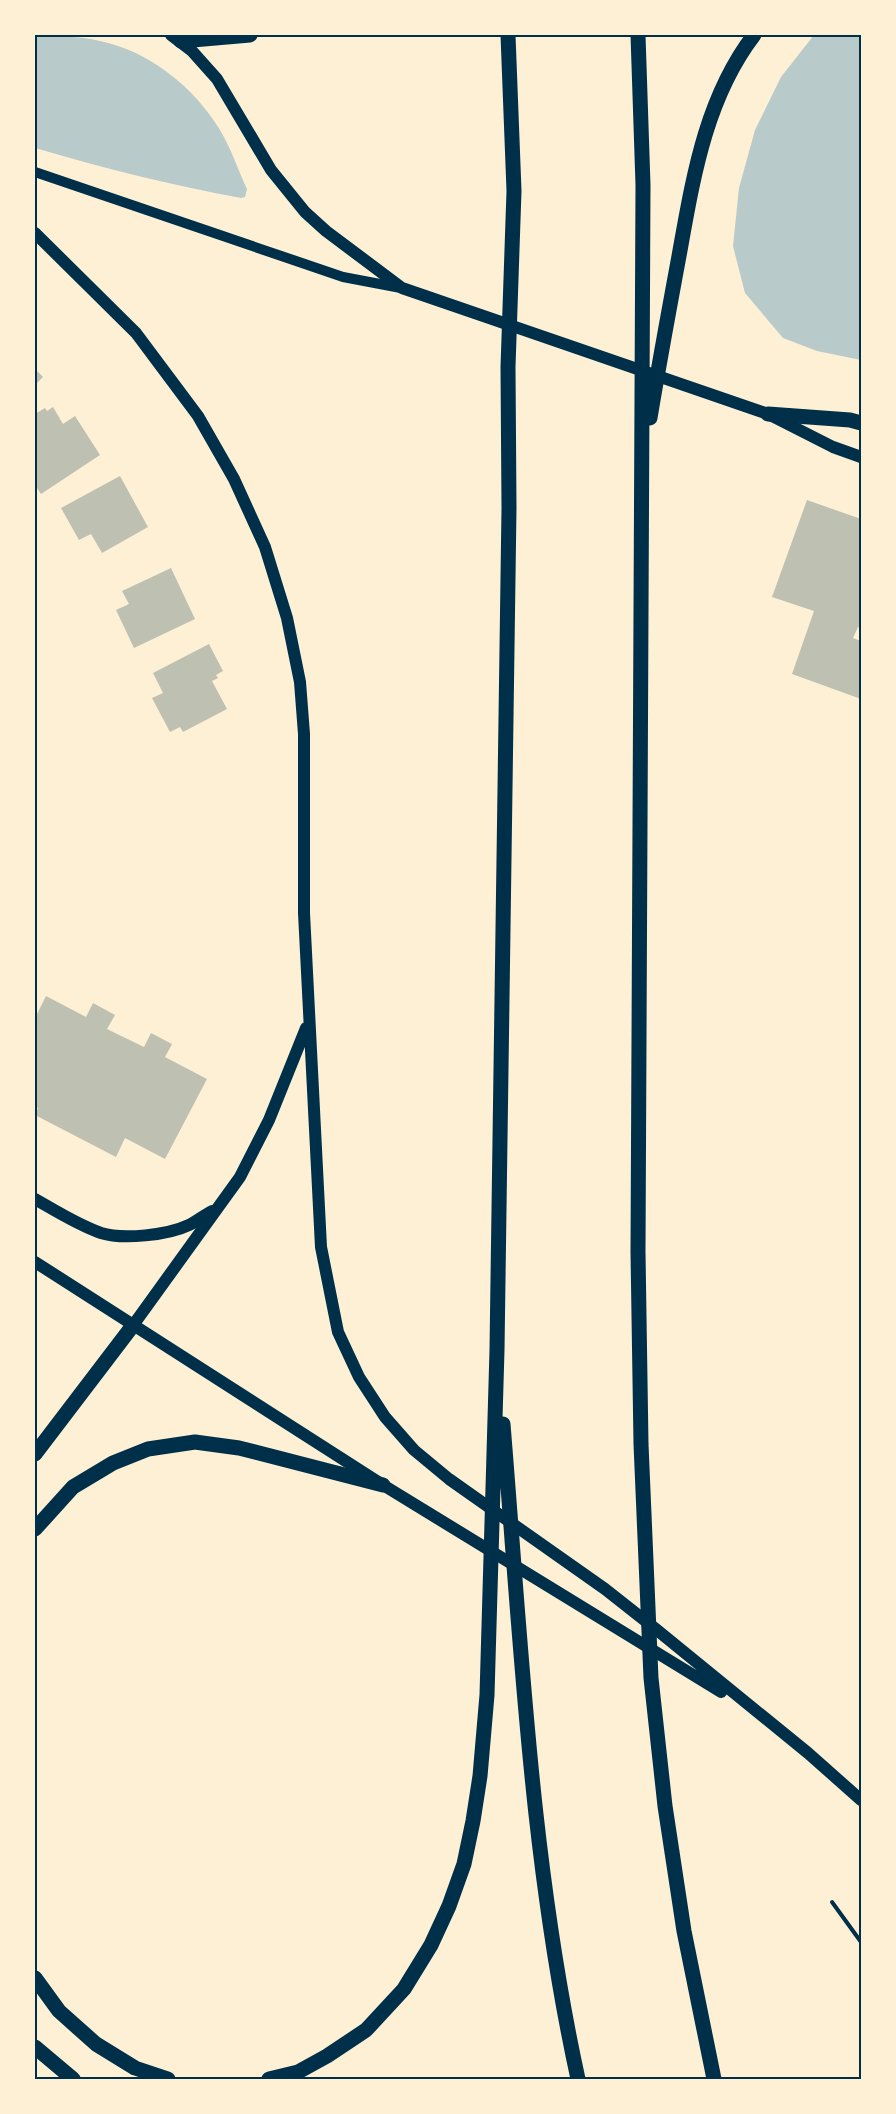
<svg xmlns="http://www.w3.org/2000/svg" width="896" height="2114" font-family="Karla,sans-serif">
<rect width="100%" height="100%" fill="#fdf0d5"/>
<path fill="#b9caca" d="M814 35H861V360L817 351 783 338 745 293 733 246 739 188 755 130 781 77Z
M35 36C57 36 78 36 100 41 149 51 194 87 220 130 231 148 238 170 247 189L245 197 241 198C171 185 103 168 35 148Z"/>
<path fill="#bec0b2" d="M35 369 43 377 35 385Z
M53 407 63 424 75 416 100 455 41 494 35 485V414L45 408 47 411Z
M120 476 148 527 102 553 91 534 79 540 61 508Z
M807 500 861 519V628L858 627 853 638 861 641V699L792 674 814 611 772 597Z
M171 568 195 619 134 648 116 610 129 604 122 591Z
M209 644 223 671 216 675 218 678 212 681 227 709 183 732 180 727 170 732 152 698 163 693 153 673Z
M46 996 86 1017 93 1003 115 1015 107 1029 144 1047 151 1033 172 1044 165 1057 207 1079 165 1159 125 1138 116 1157 35 1115 38 1108 35 1106V1018Z"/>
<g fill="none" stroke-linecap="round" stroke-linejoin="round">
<path stroke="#003049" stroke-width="4" d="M832 1902 861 1942"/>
<path stroke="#003049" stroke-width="10" d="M35 172 343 277 401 288"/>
<path stroke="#003049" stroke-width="12" d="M171 35 192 51 217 79 271 170 305 212 326 231 402 288 768 414 833 447 861 457
M35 233 136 333 198 416 234 479 265 547 287 618 300 682 304 734V913L321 1247 338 1332 359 1377 385 1417 414 1450 449 1479 605 1589 657 1630 808 1753 861 1800
M35 1199C56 1211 78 1225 101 1233 123 1240 168 1235 189 1225 197 1221 204 1215 212 1211
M35 1262 383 1485 721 1692
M134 1324 240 1177 269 1120 306 1028"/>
<path stroke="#003049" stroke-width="15" d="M638 35 643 185 638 1252 641 1444 651 1678 665 1806 684 1931 714 2079
M181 41 250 35
M768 414 850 420 861 423
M650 418C659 364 669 310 679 256 693 179 705 99 754 35
M503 1424C521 1643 531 1864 578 2079
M35 1454 134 1324
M35 1529 73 1487 113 1463 148 1449 195 1442 239 1448 383 1485
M35 1978 59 2011 96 2044 135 2068 168 2079
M35 2047 73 2079
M269 2079 298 2072 327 2056 366 2030 404 1989 431 1945 449 1906 464 1864 473 1821 480 1776 487 1695 497 1350 509 508 508 367 514 191 508 35"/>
</g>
<rect width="896" height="2114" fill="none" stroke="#fdf0d5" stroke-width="72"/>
<rect x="36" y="36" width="824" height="2042" fill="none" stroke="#003049" stroke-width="2"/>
</svg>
